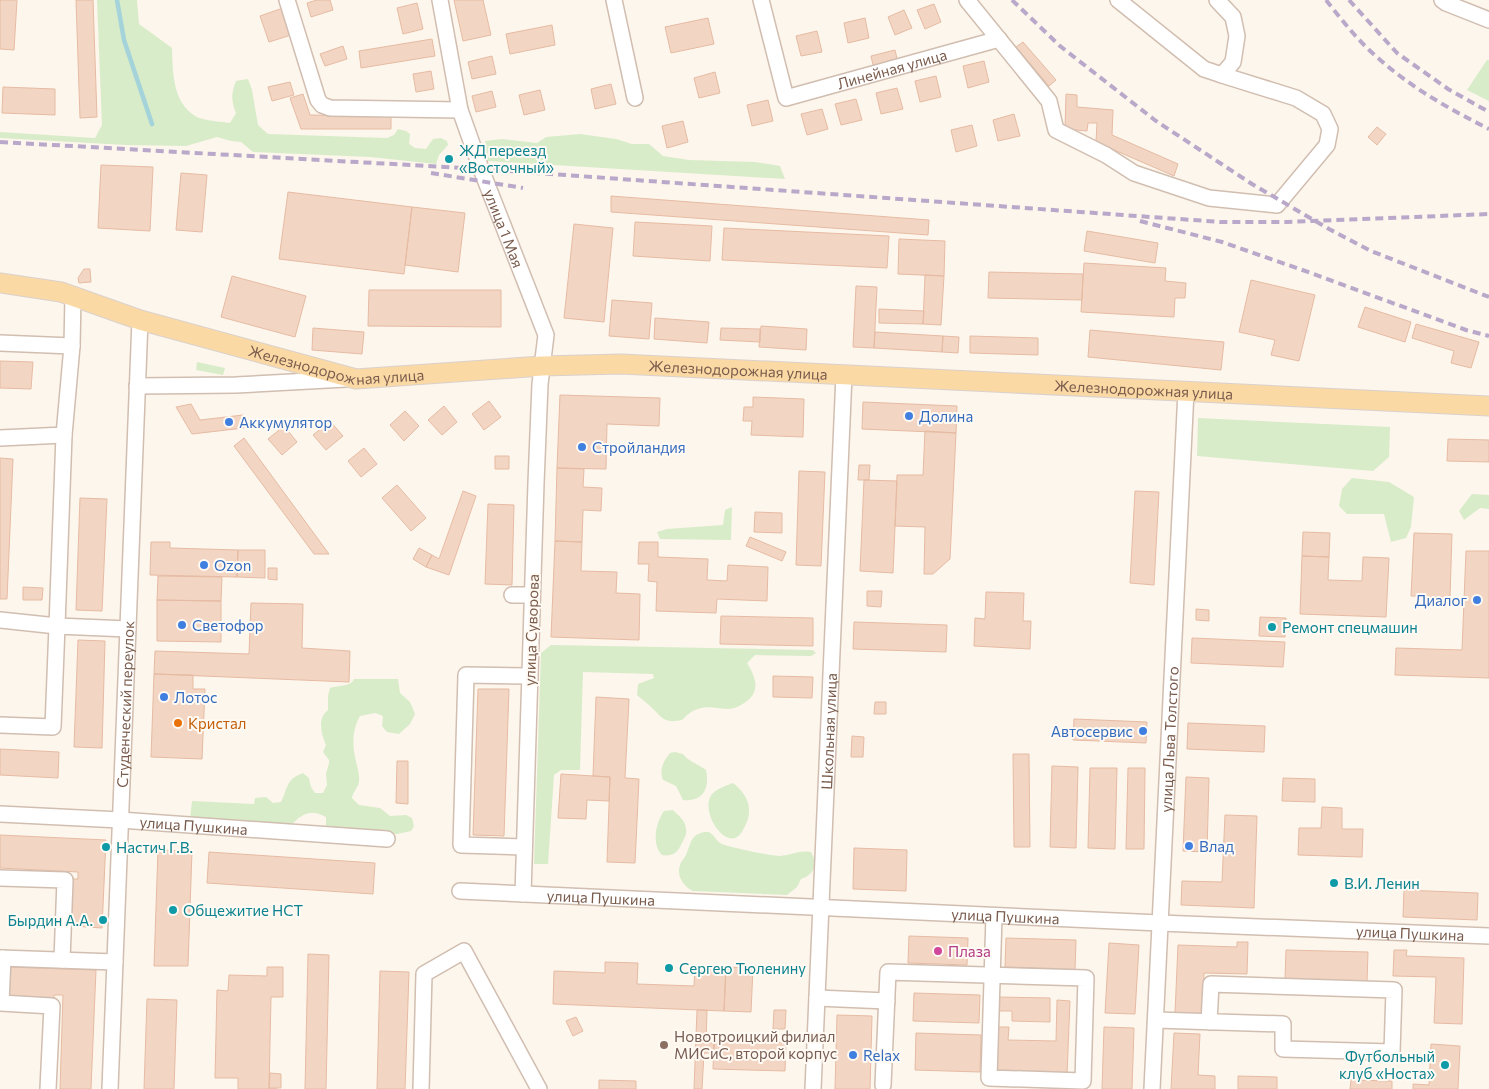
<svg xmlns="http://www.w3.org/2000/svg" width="1489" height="1089" font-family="Commissioner,sans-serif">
<rect width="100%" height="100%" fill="#fdf6ec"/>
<path fill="#d8ecc9" d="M97 0H137L139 24 172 48C173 72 172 101 195 116 201 120 222 122 230 123L236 113C231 101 231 93 236 81L248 79 252 90 258 125 268 134 387 138 394 135 398 129 406 131 410 134 409 144 415 148 426 149 433 139 441 138 447 141 448 145 439 155 436 164 370 157 253 152 241 142 231 141 217 137 186 146 126 145 0 138V132L95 138 102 125Z
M1487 60H1489V101L1467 90Z
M580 134 616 139 632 144H649L663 156 689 160 755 162 780 166 785 179 487 161 485 141 502 139 537 143 546 137Z
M197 362 225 368 223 375 196 370Z
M1198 418 1390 427 1389 457 1373 471 1197 456Z
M1352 478 1389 482 1414 497 1411 527 1406 538 1391 542 1384 514H1347L1339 506 1342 489Z
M1472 494 1489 495V509L1480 508 1464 520 1459 511Z
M732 507 731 540 660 539 657 532 667 529 723 525 725 510Z
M551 645 813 650 816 653 811 656 755 655 747 663C755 676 761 690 747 701 742 705 736 708 729 709 720 709 707 705 698 709 691 711 687 715 682 720 663 724 662 717 650 706 646 702 641 699 637 695L638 684 654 678 653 674 583 672 580 770H561L554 775 548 864H534L541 653Z
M354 679H398L400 693 410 702 415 714 410 724 399 734 387 732 382 726 383 716 375 713 360 716C352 730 352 746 356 761 357 767 360 775 359 781 359 787 353 791 352 798L359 805 380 808 390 816 406 815 412 818 414 826 411 831 397 834 326 829V817C310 808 302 814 290 826L190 820 192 801 254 804 255 798 266 797 273 803 281 802C288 788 286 779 303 773L309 778 311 787 315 793H323L327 785 326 774 329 763V760L323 752 326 745C321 733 317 719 328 710V696L330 688C338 685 351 687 354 679Z
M675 752 683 754C689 762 698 764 706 770 710 789 703 802 683 800L676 786 663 780C659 770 663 762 670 753Z
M733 783C742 790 750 800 749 812 749 819 746 824 743 830 729 857 698 812 712 794 718 788 725 786 733 783Z
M673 810C678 815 686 821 686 829 687 834 685 837 683 841 678 851 675 857 662 855 651 844 656 822 664 811Z
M704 832H709C714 835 716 840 720 843 726 847 772 856 780 856 791 855 800 850 811 852L817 864C812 872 810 876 801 879L797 887 787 895 693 891C684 887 676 876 680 865 681 861 684 859 686 855 691 844 690 835 704 832Z"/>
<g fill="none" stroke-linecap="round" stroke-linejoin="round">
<path stroke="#a5d3da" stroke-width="4.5" d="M117 0 124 40 152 124"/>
</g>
<path fill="#f3d5c3" stroke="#e6bba3" d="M0 0H17L14 50 0 49Z
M76 0H93L97 117 80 118Z
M317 0H330L333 10 311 17 307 3Z
M454 0H483L491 35 463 41Z
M417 3 423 29 403 34 397 8Z
M934 4 941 22 925 29 917 10Z
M283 8 291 35 269 42 260 16Z
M904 10 912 28 895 35 888 17Z
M708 18 714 44 671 53 665 27Z
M865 18 869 38 848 43 844 23Z
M552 25 555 45 510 54 506 34Z
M817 31 822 52 801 56 796 36Z
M432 39 435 56 361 68 359 51Z
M1023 42 1056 80 1049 86 1016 47Z
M343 46 347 59 325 66 320 54Z
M895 50 898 63 874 69 871 56Z
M492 56 496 74 472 79 468 62Z
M984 61 989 82 968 88 963 66Z
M431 71 434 89 416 92 413 74Z
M715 72 720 93 699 98 694 78Z
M936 76 941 97 920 102 915 81Z
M290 82 294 95 272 101 268 87Z
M611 84 616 104 595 109 591 89Z
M3 87 55 89V115L2 113Z
M897 88 903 109 881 114 876 93Z
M540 90 545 110 524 115 519 95Z
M492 91 496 107 476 112 472 96Z
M303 94 310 115 391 116V129H301L290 98Z
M1066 94 1077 95V107L1113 110 1112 135 1178 164 1174 176 1096 142 1097 123H1088L1087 131 1065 129Z
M856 99 862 120 841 125 835 104Z
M768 100 773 121 752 126 747 105Z
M822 109 828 129 807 135 801 114Z
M1014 114 1020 136 998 141 993 120Z
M683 121 688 142 667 148 662 126Z
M972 125 977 146 956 152 951 130Z
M1377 127 1386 134 1377 145 1368 137Z
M445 156H453V162H445Z
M101 165 153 167 150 231 98 228Z
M181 173 207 175 202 232 176 230Z
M288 192 412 207 404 274 279 259Z
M611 196 929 220 928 235 611 212Z
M412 207 465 213 458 272 405 265Z
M635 222 712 226 710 261 633 256Z
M574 224 613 228 604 322 564 318Z
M724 228 889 236 887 268 722 260Z
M1087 231 1158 243 1155 263 1084 251Z
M899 239 945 241 944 276 898 274Z
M1084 263 1166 268 1165 281 1186 283 1185 298H1175L1174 317 1081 312Z
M84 269H90L91 282 79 283 78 278Z
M989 272 1083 274 1082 300 988 298Z
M925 275 944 276 941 325 923 324Z
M232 276 306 296 295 337 221 317Z
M1251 280 1315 295 1299 361 1271 355 1275 340 1239 332Z
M856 286 877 287 874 348 853 347Z
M369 290H501V327L368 326Z
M612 300 652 303 649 339 609 336Z
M1365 307 1411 322 1405 342 1358 327Z
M879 309 924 311 923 324 879 323Z
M655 318 709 322 707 343 654 339Z
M1416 324 1479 342 1471 368 1451 363 1454 351 1412 338Z
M761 326 807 329 806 350 759 347Z
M313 328 364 332 362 354 312 350Z
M721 328 760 329V342L720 340Z
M1090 330 1224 342 1221 370 1088 357Z
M875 332 943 336 942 352 874 348Z
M943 336 959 337 958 353 942 352Z
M970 336 1038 338V355L970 353Z
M0 361 33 362 31 389 0 388Z
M560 395 660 398 659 426 607 424 606 469 557 468Z
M753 397 804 399 803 437 751 435 752 421H743L744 407H753Z
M489 401 501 417 484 430 472 414Z
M863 402 957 406 956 433 862 429Z
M191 404 200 420 243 415 244 428 192 434 176 407Z
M444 406 457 422 442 435 428 420Z
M405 411 419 426 404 441 390 425Z
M330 421 343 436 326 450 313 435Z
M284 426 297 442 282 455 268 439Z
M925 431 956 433 950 559 933 574H924L925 527 895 526 897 475H923Z
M244 438 329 554H314L234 446Z
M1448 439 1489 440V462L1447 461Z
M364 448 377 464 361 477 348 461Z
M495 456H509V469H495Z
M0 458 13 459 7 599H0Z
M859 465H870L869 480H858Z
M557 468 584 469 583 487 602 488 601 511 583 510 582 542 555 541Z
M799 471 825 472 821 566 796 565Z
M864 480 897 481 893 573 860 571Z
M397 485 426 518 411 531 382 498Z
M463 491 476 496 449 575 426 567 432 555 439 559Z
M1135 491 1159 492 1154 585 1130 583Z
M80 498 107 499 102 611 76 610Z
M488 504 514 505 512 585 485 584Z
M755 512 782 513V533L754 532Z
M1303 532 1330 533 1329 557 1302 556Z
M1414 533 1452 534 1450 597 1411 596Z
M750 537 786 552 782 561 746 546Z
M555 541 582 542 581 571 617 572 616 593 640 594 639 640 551 637Z
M151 542H170V548L238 550 237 577 150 575Z
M639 542H658V557L708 559 707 580 727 581 728 565 768 567 767 601 717 599 716 613 656 611 657 582 648 581 649 564H638Z
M419 548 432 555 426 567 413 559Z
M238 550H265V578L237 577Z
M1466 551H1489V678L1395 675 1396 648 1462 650Z
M1302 556 1329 557 1328 580 1362 581 1363 557 1389 558 1386 617 1300 614Z
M268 568H277V580L268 579Z
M158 576 222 577 221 601 157 600Z
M23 587 43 588 42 600H23Z
M867 591H882L881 607 867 606Z
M986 592 1024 593 1023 621H1031L1030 649 974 646 975 618 985 619Z
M157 600 221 601V642L157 641Z
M251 603 303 604 302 648 350 651 349 682 154 674 155 651 249 654Z
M1196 609 1209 610V621L1196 620Z
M721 616 813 618V646L720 644Z
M1260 617 1286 618 1285 637 1259 636Z
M854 622 947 625 946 652 853 649Z
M1192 638 1285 642 1283 667 1191 663Z
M78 640 105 641 102 748 74 747Z
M154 674 193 675V689H205L202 759 151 757Z
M773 676 813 677 812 698 773 697Z
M478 689H509L504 836 473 835Z
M596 697 629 699 625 778 639 779 635 863 607 862 610 777 593 776Z
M875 702H886V714H874Z
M1074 719 1147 722 1146 743 1073 740Z
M1188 723 1265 726 1264 752 1187 749Z
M852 736 864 737 863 757H851Z
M0 749 59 752 58 778 0 775Z
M1013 754H1029L1030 847H1014Z
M397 761H408V804L396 803Z
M1052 766 1078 767 1076 848 1050 847Z
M1090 768H1117L1115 849 1088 848Z
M1128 768H1145L1144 849H1126Z
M561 774 610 777 609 801 587 800 586 819 558 818Z
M1186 777 1209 778 1207 852 1183 851Z
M1283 778 1315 779V802L1282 801Z
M1322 807 1342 808V829H1363L1362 857 1298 855 1299 828H1321Z
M1225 815 1257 816 1254 908 1181 905 1182 881 1222 882Z
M0 835 106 840 102 928 71 926 73 879H78V872L0 868Z
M854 848 907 850 906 891 853 889Z
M158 850 192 851 188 966H154Z
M209 852 375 863 373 894 207 883Z
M1404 890 1478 893 1477 920 1403 917Z
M909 936 968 938 967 965 908 963Z
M1006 938 1076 940 1075 970 1005 967Z
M1237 942H1248L1247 974 1204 973 1203 1014 1175 1013 1178 945 1237 947Z
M1109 943 1139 945 1135 1014 1105 1013Z
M1286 950 1368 952 1367 982 1285 979Z
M1394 950H1407L1406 956 1464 958 1462 1024 1434 1023 1436 977 1393 976Z
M308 954 329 955 326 1089H305Z
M605 962 638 963 637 984 694 986 695 966 726 967 724 1011 553 1004 554 971 605 973Z
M8 967 96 970 91 1089H60L63 995H54V999L7 998Z
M267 967H283V997H271L269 1089H277H238V1078H215L217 990 228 991 229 975 267 976Z
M726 967 753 968 751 1012 724 1011Z
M380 971 409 972 405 1089H377Z
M914 993 980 995 979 1023 913 1021Z
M997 997 1050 998V1022L1012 1021V1011H997Z
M147 999 177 1000 174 1089H144Z
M1057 1000 1070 1001 1067 1075 995 1073 997 1027H1009L1008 1040 1056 1041Z
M697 1010H707L706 1043H714V1053H704L702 1089H694Z
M774 1010H786L785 1029H773Z
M837 1015 872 1016 870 1089H835Z
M576 1017 583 1031 573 1036 566 1021Z
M1104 1027 1134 1028 1132 1089H1102Z
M916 1033 981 1035 980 1072 915 1070Z
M1174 1033 1200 1034 1198 1075 1215 1076V1089H1171Z
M714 1040 786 1043 785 1071 713 1069Z
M1431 1044 1460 1046 1458 1089H1413V1084L1429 1085Z
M270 1073 281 1074V1088H269Z
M1238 1076 1277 1077V1089H1238Z
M599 1080 636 1081V1089H599Z
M1351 1080 1392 1081V1089H1350Z"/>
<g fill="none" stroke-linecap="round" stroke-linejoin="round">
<g stroke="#d1beb0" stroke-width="18">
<g id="minor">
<path d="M287 0 318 100 322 105 330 108 460 110"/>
<path id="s1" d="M440 0 460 110 481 169 546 335 540 384 536 483 523 894"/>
<path d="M614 0 635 98"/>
<path id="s2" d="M761 0 786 98 999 39"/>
<path d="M967 0 1049 101 1056 130 1106 155 1134 173 1209 198 1277 205 1327 145 1330 129 1323 114 1296 98 1222 75"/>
<path d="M1118 0 1204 69 1222 75 1233 62 1237 36 1233 17 1217 0"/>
<path d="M1442 0 1446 3 1489 20"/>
<path d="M0 343 72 346"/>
<path d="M137 386 236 385 346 379"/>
<path d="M0 438 64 435 72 346 73 297"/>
<path d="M512 595H532"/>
<path d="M0 620 57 626 64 435"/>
<path d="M0 725 53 727 57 626 128 629"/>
<path id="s3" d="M0 814 120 820 387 839"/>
<path d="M524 847 461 845 466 675 530 676"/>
<path d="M0 878 65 880 62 960"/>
<path id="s4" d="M460 891 1160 923 1489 936"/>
<path d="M0 958 115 962"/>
<path d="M3 958 1 1003 52 1006 48 1089"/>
<path d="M817 998 887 1001"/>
<path d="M1156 1020 1283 1024V1049L1392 1052 1394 990 1211 984 1209 1022"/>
<path d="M883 1085 888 972 1086 978 1083 1081 989 1078 994 916"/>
<path id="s5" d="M110 1089 140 320"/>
<path d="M421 1089 424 974 464 951 539 1089"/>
<path id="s6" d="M813 1089 844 375"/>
<path id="s7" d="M1152 1089 1186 391"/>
</g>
</g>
<g stroke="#dad1cd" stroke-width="21">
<g id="major">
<path id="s8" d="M0 283 61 292 140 320 356 379 542 366 621 364 1489 406"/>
</g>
</g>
<use href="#minor" stroke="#fff" stroke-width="15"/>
<use href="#major" stroke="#fbd9a5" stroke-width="19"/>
<path stroke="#b9a8c9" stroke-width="4" stroke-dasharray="8 5" stroke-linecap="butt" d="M1012 0 1060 46 1156 121 1252 184 1329 229 1371 251 1489 297
M1326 0C1342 20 1358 41 1377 57 1410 87 1449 109 1489 129
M1349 0 1397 53 1448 89 1489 112
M0 142 481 169 1221 222H1287L1489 214
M431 173 523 188
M1140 221 1222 242 1311 273 1466 330 1489 336"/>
</g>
<g fill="#0f9aa8" stroke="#fffaf3" stroke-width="2">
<circle cx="449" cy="159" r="5"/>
<circle cx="1272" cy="627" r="5"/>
<circle cx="106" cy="847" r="5"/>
<circle cx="1334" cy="883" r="5"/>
<circle cx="173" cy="910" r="5"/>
<circle cx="103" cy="920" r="5"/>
<circle cx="669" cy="968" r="5"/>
<circle cx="1445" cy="1065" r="5"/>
</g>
<g fill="#3f7fe0" stroke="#fffaf3" stroke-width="2">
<circle cx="909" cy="416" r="5"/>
<circle cx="229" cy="422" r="5"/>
<circle cx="582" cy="447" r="5"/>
<circle cx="204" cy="565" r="5"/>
<circle cx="1477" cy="600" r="5"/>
<circle cx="182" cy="625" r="5"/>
<circle cx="164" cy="697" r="5"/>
<circle cx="1143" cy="731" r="5"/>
<circle cx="1189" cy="846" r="5"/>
<circle cx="853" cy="1055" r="5"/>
</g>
<circle fill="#e8710a" stroke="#fffaf3" stroke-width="2" cx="178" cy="723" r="5"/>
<circle fill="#d1479c" stroke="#fffaf3" stroke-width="2" cx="938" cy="951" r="5"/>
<circle fill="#8d6e63" stroke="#fffaf3" stroke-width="2" cx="664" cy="1045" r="5"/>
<g text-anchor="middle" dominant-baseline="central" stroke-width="4" stroke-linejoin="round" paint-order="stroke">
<g font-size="15" fill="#7a5c4d" stroke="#fffaf3">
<text stroke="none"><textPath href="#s2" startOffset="211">Линейная улица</textPath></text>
<text stroke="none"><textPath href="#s1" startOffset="238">улица 1 Мая</textPath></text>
<text stroke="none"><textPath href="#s8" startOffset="348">Железнодорожная улица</textPath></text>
<text stroke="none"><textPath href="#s8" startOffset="752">Железнодорожная улица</textPath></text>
<text stroke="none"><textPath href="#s8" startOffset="1158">Железнодорожная улица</textPath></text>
<text transform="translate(531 630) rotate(-88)">улица Суворова</text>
<text stroke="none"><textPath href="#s5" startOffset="385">Студенческий переулок</textPath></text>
<text stroke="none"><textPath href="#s6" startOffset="358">Школьная улица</textPath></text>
<text stroke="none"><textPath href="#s7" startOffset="350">улица Льва Толстого</textPath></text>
<text stroke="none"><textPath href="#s3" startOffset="194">улица Пушкина</textPath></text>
<text stroke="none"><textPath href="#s4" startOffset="141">улица Пушкина</textPath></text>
<text stroke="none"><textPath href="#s4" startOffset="546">улица Пушкина</textPath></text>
<text stroke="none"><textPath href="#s4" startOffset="951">улица Пушкина</textPath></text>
</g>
<g font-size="15" fill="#0d838f" stroke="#fffaf3" text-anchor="start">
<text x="459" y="150">ЖД переезд<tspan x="459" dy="17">«Восточный»</tspan></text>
<text x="1282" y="627">Ремонт спецмашин</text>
<text x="116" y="847">Настич Г.В.</text>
<text x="1344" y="883">В.И. Ленин</text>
<text x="183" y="910">Общежитие НСТ</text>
<text x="93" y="920" text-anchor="end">Бырдин А.А.</text>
<text x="679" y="968">Сергею Тюленину</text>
<text x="1435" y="1056" text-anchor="end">Футбольный<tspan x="1435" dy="17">клуб «Носта»</tspan></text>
</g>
<g font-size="15" fill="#366cbe" stroke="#fffaf3" text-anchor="start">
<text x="919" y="416">Долина</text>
<text x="239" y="422">Аккумулятор</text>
<text x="592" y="447">Стройландия</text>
<text x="214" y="565">Ozon</text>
<text x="1467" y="600" text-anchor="end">Диалог</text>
<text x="192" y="625">Светофор</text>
<text x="174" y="697">Лотос</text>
<text x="1133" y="731" text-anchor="end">Автосервис</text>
<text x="1199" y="846">Влад</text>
<text x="863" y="1055">Relax</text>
</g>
<g font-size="15" fill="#c56008" stroke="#fffaf3" text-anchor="start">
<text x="188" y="723">Кристал</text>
</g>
<g font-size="15" fill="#b23c85" stroke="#fffaf3" text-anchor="start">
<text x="948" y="951">Плаза</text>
</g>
<g font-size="15" fill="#785e54" stroke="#fffaf3" text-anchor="start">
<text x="674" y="1036">Новотроицкий филиал<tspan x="674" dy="17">МИСиС, второй корпус</tspan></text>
</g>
</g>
</svg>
